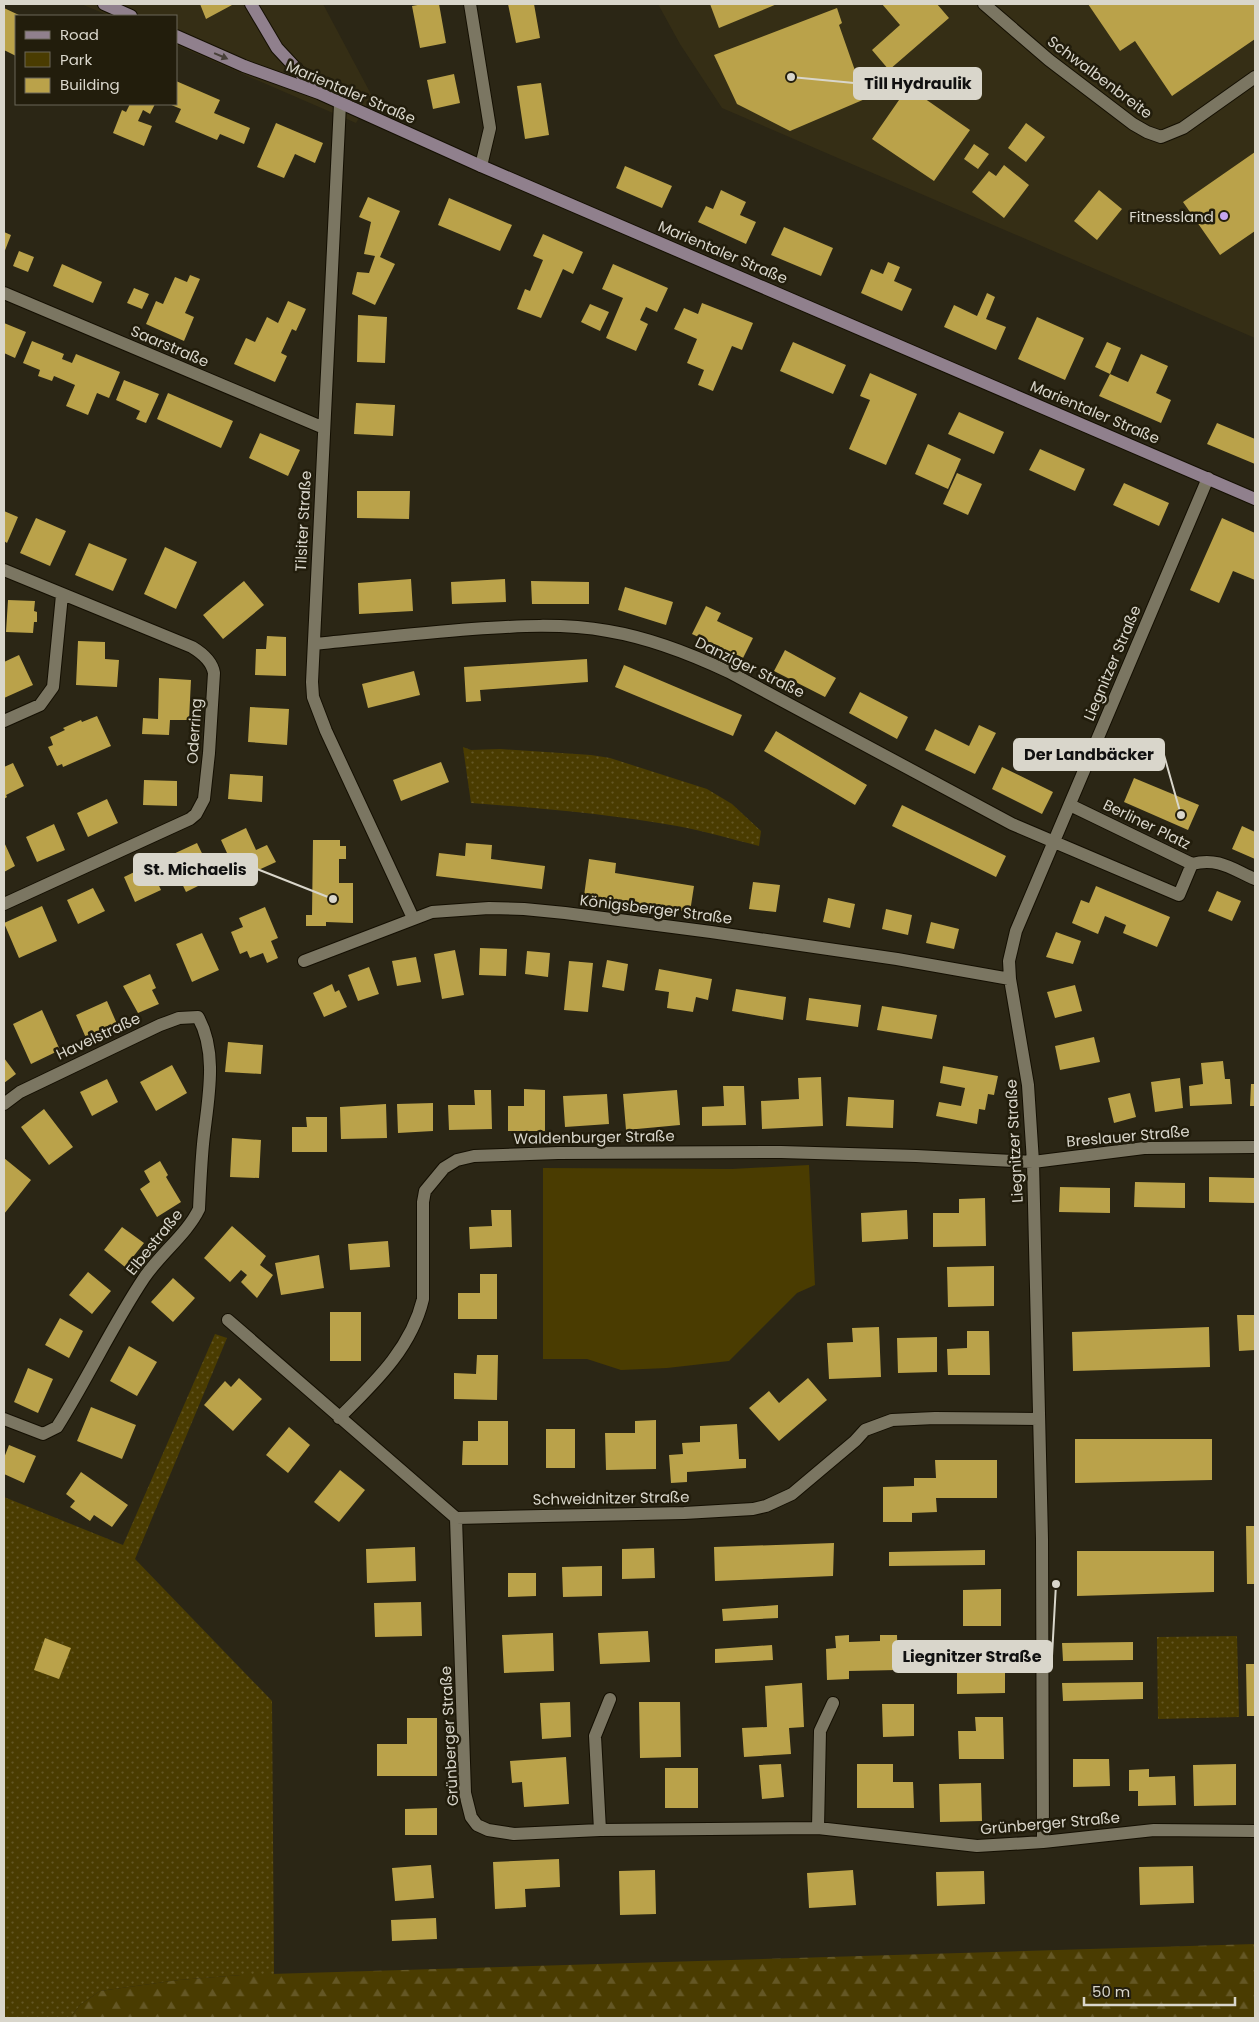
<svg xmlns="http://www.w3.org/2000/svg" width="1259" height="2022" font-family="Poppins,sans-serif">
<defs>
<pattern id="green-dots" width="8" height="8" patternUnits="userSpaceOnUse" patternTransform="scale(1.25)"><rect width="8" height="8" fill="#4a3c01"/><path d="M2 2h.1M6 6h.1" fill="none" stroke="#645725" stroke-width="1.8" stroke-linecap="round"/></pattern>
<pattern id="forest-firs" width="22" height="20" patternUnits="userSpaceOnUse" patternTransform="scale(1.25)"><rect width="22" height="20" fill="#4a3c01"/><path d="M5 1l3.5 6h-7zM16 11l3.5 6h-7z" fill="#645725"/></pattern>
</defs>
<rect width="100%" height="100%" fill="#2b2615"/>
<path fill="#352e15" d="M81 4H323L372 96 356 123 176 45V16H110Z
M658 4H1255V338L722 108 680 44Z"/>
<path fill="url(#green-dots)" d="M463 747 471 750 500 749 591 755 610 758 707 789 732 804 761 831 759 846C732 839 704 831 677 826 608 814 540 808 471 803Z
M215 1334 227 1338 135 1559 272 1701 274 1975H241L179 1980 100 1991 80 2005 70 2018H4V1497L123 1545Z
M1237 1636 1239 1717 1158 1719 1157 1637Z"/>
<path fill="url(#forest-firs)" d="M1255 1944V2018H70L80 2005 100 1991 179 1980 241 1975Z"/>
<path fill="#4a3c01" d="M809 1165 815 1285 797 1293 729 1361 667 1368 621 1370 587 1359H543V1168L732 1169Z"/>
<path fill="#baa24a" d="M200 4H231L232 5 206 19Z
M423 4H439L446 43 420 48 412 6Z
M508 4H534L540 38 516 43Z
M710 4H777L719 28Z
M882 4H937L949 18 889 70 872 50 900 25Z
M1088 4H1255V39L1172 96 1135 41 1120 51Z
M4 8 21 16H16V56L4 50Z
M837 8 842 23 839 25 865 99 790 131 737 104 714 55Z
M454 74 460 103 433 109 427 80Z
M176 81 220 100 214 113 250 128 244 144 220 134 217 140 175 122 181 109 169 104H176Z
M541 83 549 135 525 139 517 86Z
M908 87 970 130 934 181 872 139Z
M130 104H155L150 114 143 110 138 121 152 126 144 146 113 133 122 110 126 112Z
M276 123 323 143 315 163 295 154 284 178 257 167Z
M1026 123 1045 137 1026 162 1008 148Z
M974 144 989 154 978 169 964 159Z
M1255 152V231L1220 255 1183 202Z
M1004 165 1029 185 1004 218 972 192 989 171 996 176Z
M625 166 672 186 662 208 616 188Z
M721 190 746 202 740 215 756 222 746 244 698 222 706 206 713 209Z
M1099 190 1122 209 1097 240 1074 221Z
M368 197 400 211 380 257 395 264 375 305 352 294 357 272 369 273 375 256 364 254 371 222 359 217Z
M449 198 512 225 500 251 438 225Z
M784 227 833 248 821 276 771 255Z
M4 232 11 235 4 253Z
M543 234 583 252 573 274 563 269 541 318 517 309 525 289 530 291 543 260 533 256Z
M19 251 34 257 28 272 13 266Z
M888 262 900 267 894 281 912 289 902 311 861 293 871 269 883 274Z
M62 264 102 282 93 303 53 286Z
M613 264 668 288 657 312 646 307 640 320 648 324 636 351 606 338 623 298 602 289Z
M190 275 200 279 185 313 194 317 184 341 146 324 156 301 163 304 175 277 187 282Z
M134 288 149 294 142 309 127 303Z
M987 293 995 297 986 319 1006 327 996 350 944 327 954 305 977 316Z
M288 301 306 309 296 331 292 329 281 353 287 356 275 382 234 364 246 338 255 342 267 317 278 323Z
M702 303 753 323 742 350 732 346 713 391 698 385 704 370 687 363 697 339 674 329 684 308 698 314Z
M590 304 609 312 600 331 581 322Z
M358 315 387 317 385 363 357 362Z
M1037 317 1084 338 1065 380 1018 359Z
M4 323 26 332 15 358 4 353Z
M32 341 64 354 62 359 72 363 76 354 120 372 109 398 97 393 88 415 66 406 75 385 54 376 52 381 38 376 40 370 23 363Z
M793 342 846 365 833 394 780 371Z
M1107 342 1121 348 1110 374 1095 367Z
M1141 354 1168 366 1156 393 1171 400 1161 423 1099 396 1110 374 1128 382Z
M870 373 917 394 886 465 849 449 870 400 860 396Z
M124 380 159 394 146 423 136 419 140 411 116 400Z
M168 393 233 421 221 448 157 419Z
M356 403 395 405 393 436 354 434Z
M959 412 1004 432 994 454 948 434Z
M1217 423 1255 439V464L1207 444Z
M260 433 300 450 288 476 249 458Z
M928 444 961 459 948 489 915 474Z
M1040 449 1085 469 1075 491 1029 470Z
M957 473 982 484 968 515 943 504Z
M1124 483 1169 503 1159 526 1113 505Z
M357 491H410L409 519 357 518Z
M4 511 18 517 7 543 4 541Z
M36 518 66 531 50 566 20 553Z
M1222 518 1255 533V580L1233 571 1219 603 1190 590Z
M89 543 127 559 113 591 75 575Z
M165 547 197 562 176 609 144 594Z
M411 579 413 611 359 614 358 583Z
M505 579 506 602 452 604 451 582Z
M244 581 264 605 223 639 203 615Z
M531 581 589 582V604H532Z
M625 587 673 602 666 625 618 610Z
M8 600 35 601 34 611 37 612V622H34L33 633 6 632Z
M706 606 721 613 717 621 753 638 743 658 692 634Z
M267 636 286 637V676L255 675 256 649H266Z
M78 641 105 642V659L119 660 117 687 76 685Z
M785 650 836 678 825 697 774 671Z
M19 655 33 685 4 698V662Z
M587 659 588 682 480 690 481 701 466 702 464 667Z
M624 665 742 715 733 736 615 687Z
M414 671 420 695 368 708 362 684Z
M159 678 191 680 189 720H170L169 735 142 734 143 718 158 719Z
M860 692 908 717 897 739 849 713Z
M250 707 289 709 287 745 248 742Z
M97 716 111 746 63 767 62 764 57 766 48 747 53 745 50 737 65 730 63 728 81 720 82 722Z
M979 725 996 733 975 774 925 750 935 729 969 746Z
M776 731 867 785 855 805 764 751Z
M441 762 449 782 401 801 393 780Z
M13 763 24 786 6 795 7 797 4 799V767Z
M1002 767 1053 792 1042 814 992 789Z
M230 774 263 776 262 802 228 799Z
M1134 778 1199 805 1188 830 1124 802Z
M144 780 177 781V806L143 805Z
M107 799 118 823 88 837 77 813Z
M902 805 1006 856 996 877 892 826Z
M54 824 65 850 37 862 26 837Z
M1242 826 1255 832V859L1232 849Z
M246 828 256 850 267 845 276 862 239 879 221 840Z
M313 840H340V846H346V859H339V883H353V923L326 922V926H306V915H312Z
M4 842 15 866 4 872Z
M197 843 214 878 186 892 169 856Z
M466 843 492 845 491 859 545 866 542 889 436 876 439 853 465 856Z
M589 859 616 863 615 873 694 886 690 912 584 896Z
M149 865 161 890 135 902 124 877Z
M753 882 780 885 776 912 749 909Z
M1096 886 1170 917 1157 947 1123 933 1126 925 1105 916 1098 934 1072 923 1081 900 1089 903Z
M93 888 105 911 78 924 67 900Z
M1217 891 1241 901 1232 921 1208 911Z
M828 898 855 904 850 928 823 922Z
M42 906 57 941 19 958 4 923Z
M265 907 278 938 271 941 278 958 267 963 263 953 250 958 247 951 240 954 231 932 243 927 239 918Z
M886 909 912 915 908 935 882 929Z
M931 922 959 929 954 949 926 943Z
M1056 932 1081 941 1073 964 1046 957Z
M202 933 219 970 192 982 176 944Z
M480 948 507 949 506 976 479 975Z
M455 950 464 995 442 999 434 954Z
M527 951 550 953 548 977 525 974Z
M416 957 421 982 397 986 392 961Z
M607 960 628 964 624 991 602 987Z
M569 961 593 963 588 1012 564 1010Z
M369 967 379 994 358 1001 348 975Z
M659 969 712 979 708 1000 696 997 693 1012 667 1008 669 992 655 990Z
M150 974 156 988 152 990 159 1004 138 1013 123 986Z
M332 984 335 992 339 990 347 1007 324 1017 313 993Z
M1075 985 1082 1011 1055 1018 1047 992Z
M736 989 786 997 783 1020 732 1011Z
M809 998 861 1005 858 1027 806 1020Z
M107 1001 117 1024 86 1038 76 1015Z
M882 1006 937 1015 932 1039 877 1030Z
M42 1010 60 1050 31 1064 13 1024Z
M1094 1037 1100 1062 1060 1070 1055 1046Z
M228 1042 263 1045 261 1074 225 1072Z
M4 1058 16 1074 4 1083Z
M1223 1061 1225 1079H1230L1232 1104 1190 1106 1189 1086 1203 1084 1201 1063Z
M172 1065 187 1093 156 1111 140 1082Z
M943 1066 998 1076 994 1095 988 1094 985 1110 979 1109 977 1124 936 1116 939 1102 961 1106 965 1088 940 1083Z
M821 1077 823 1126 762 1129 761 1101 799 1099 798 1078Z
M1180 1078 1183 1108 1155 1112 1151 1082Z
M107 1079 118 1102 92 1116 80 1092Z
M1251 1084H1255V1106H1250Z
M723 1086H744L746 1125 702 1126V1107L724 1106Z
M524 1089 545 1090V1131H508V1106H524Z
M474 1090H491L492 1129 449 1130 448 1105H475Z
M677 1090 680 1125 626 1130 623 1094Z
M1130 1093 1136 1117 1114 1123 1108 1098Z
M607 1094 609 1124 565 1127 563 1096Z
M848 1097 894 1100 893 1128 846 1126Z
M433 1103V1131L398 1133 397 1104Z
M386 1104 387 1138 341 1139 340 1107Z
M44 1109 73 1147 49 1165 21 1127Z
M306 1117H327V1152H292V1127H307Z
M232 1138 261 1140 259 1178 230 1177Z
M4 1158 31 1180 4 1214Z
M160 1161 168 1175 166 1177 181 1202 157 1217 140 1189 150 1182 144 1171Z
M1209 1177 1255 1178V1203L1209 1202Z
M1135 1182 1185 1183V1208L1134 1207Z
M1060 1187 1110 1188V1213L1059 1212Z
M985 1198 986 1246 933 1247V1213H959V1199Z
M491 1210H511L512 1247 470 1249 469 1227 492 1226Z
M907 1210 908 1239 862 1242 861 1213Z
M232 1226 266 1256 260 1265 273 1275 257 1298 241 1282 247 1275 241 1270 230 1282 204 1258Z
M122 1227 144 1243 125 1267 104 1250Z
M388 1241 390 1267 350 1270 348 1244Z
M319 1255 324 1288 281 1295 275 1263Z
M994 1266V1306L948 1307 947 1267Z
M88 1272 111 1291 92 1314 69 1295Z
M480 1274H497V1319H458V1293H480Z
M173 1278 195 1298 173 1322 151 1302Z
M330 1312H361V1361H330Z
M1237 1315H1255V1350L1239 1351Z
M60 1318 83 1331 69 1358 45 1345Z
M879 1327 881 1377 829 1379 827 1343 853 1342 852 1328Z
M1209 1327 1210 1367 1073 1371 1072 1332Z
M967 1331H989L990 1375H948L947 1349 967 1348Z
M937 1337V1372L898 1373 897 1338Z
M129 1346 157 1362 137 1396 110 1381Z
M477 1355H498L497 1400 454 1399V1373L476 1374Z
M28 1368 53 1379 38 1413 14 1402Z
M239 1378 262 1399 233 1431 204 1405 225 1381 231 1387Z
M808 1378 827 1400 779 1441 749 1408 769 1391 779 1403Z
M91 1407 136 1425 122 1459 77 1441Z
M656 1420V1469L606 1470 605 1433H635V1421Z
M478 1421H508V1465H462L463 1441H478Z
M737 1424 739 1459H746V1468L687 1472V1482L671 1483 669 1455 683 1454 682 1443 700 1442V1426Z
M289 1427 310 1445 288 1473 266 1455Z
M546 1429H575V1468H546Z
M1075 1439H1212V1480L1075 1483Z
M9 1445 36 1456 24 1483 4 1474V1458Z
M935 1460H997V1498H936L937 1512 912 1513V1522H883V1487L914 1486V1478H936Z
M340 1470 365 1490 339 1522 314 1502Z
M81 1472 128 1505 112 1527 94 1515 90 1521 70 1507 75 1501 66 1494Z
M1246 1526H1255V1584H1247Z
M834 1543 833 1576 715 1581 714 1547Z
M415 1547 416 1581 367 1583 366 1549Z
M654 1548 655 1578 622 1579V1549Z
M985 1550V1565L889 1566V1552Z
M1077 1551H1214V1592L1077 1596Z
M602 1566V1596L563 1597 562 1567Z
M508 1573H536V1596L508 1597Z
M1001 1589V1626H963V1590Z
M421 1602 422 1636 375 1637 374 1603Z
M778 1605V1618L723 1621 722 1609Z
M648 1631 650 1662 600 1664 598 1633Z
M553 1633 554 1671 504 1673 502 1635Z
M849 1635V1642L880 1641V1635H897L898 1670 849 1671V1679L827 1680 826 1649 836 1648 835 1636Z
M45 1638 71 1648 59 1679 34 1670Z
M1133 1642V1660L1063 1661 1062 1643Z
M772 1645 773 1660 715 1663V1649Z
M970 1652H1005V1693L957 1694V1666H970Z
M1246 1664H1255V1716H1247Z
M1143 1682V1699L1063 1701 1062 1683Z
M802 1683 804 1727 789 1728 791 1754 744 1757 742 1728 767 1727 765 1686Z
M570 1702 571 1737 542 1739 540 1703Z
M639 1702H680L681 1757 640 1758Z
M882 1704H914V1736L883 1737Z
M975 1717H1003L1004 1759H959L958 1731H976Z
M407 1718H437V1776H377V1744H407Z
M566 1757 569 1804 524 1807 522 1782 512 1783 510 1761Z
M1073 1759H1109L1110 1786 1073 1787Z
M781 1764 784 1797 762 1799 759 1765Z
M857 1764H893V1782H913L914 1808H857Z
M1236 1764V1805L1194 1806 1193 1765Z
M665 1768H698V1808H665Z
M1149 1769V1777L1175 1776 1176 1805 1138 1806V1791H1129V1770Z
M981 1783 982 1821 940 1822 939 1784Z
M437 1808V1835H405V1809Z
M559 1859 560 1887 525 1889 526 1907 495 1909 493 1862Z
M431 1865 434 1898 395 1901 392 1868Z
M1193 1866 1194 1903 1140 1905 1139 1867Z
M655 1870 656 1914 620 1915 619 1871Z
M853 1870 856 1905 809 1908 807 1873Z
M984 1871 985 1904 937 1906 936 1872Z
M436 1918 437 1939 392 1941 391 1920Z"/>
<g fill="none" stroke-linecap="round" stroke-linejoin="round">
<g stroke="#140f02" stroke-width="14">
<path id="street" d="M470 4 490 128 481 166
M984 4 1049 60 1133 124 1147 132 1161 137 1183 128 1255 77
M340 104 312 682 313 697 326 731 413 918
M4 293 324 428
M4 570 192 647C202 653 212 661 214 673L209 753 204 799 196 814 190 819 4 904
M314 644C366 639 419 633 472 629 517 626 563 623 608 631 650 638 691 654 729 672L1012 824 1179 895 1192 864 1070 805
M4 721 40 705 53 687 62 595
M1192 864C1218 857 1232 869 1255 879
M304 961 432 912 489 908 524 909 565 913 711 932 897 959 1010 979
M4 1104 20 1092 160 1025 179 1018 198 1017C219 1054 207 1103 203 1144 201 1166 200 1187 199 1209 187 1234 160 1254 144 1278 112 1326 88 1378 57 1427L43 1434 4 1419
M228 1320 456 1518 684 1513 753 1509 766 1506 792 1494 855 1441 865 1430 892 1420 935 1418 1039 1419
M339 1418C374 1383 411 1349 423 1299V1202L425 1191 444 1168 457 1160 474 1156 558 1153 781 1152 916 1156 1033 1162 1144 1148 1255 1147
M456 1518 465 1793 471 1817 477 1825 488 1830 514 1834 600 1830 818 1828 977 1846 1043 1842 1154 1830 1255 1831
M818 1828 820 1731 833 1703
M600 1830 595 1736 610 1699
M1043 1842 1042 1539 1033 1162 1028 1085 1010 979 1009 961 1016 931 1208 478"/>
</g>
<g stroke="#140f02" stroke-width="14">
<path id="secondary" d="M104 4 131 16
M251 4 277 48 317 91
M176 36 244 66 319 93 481 166 1255 499"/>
</g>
<use href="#street" stroke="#7b7662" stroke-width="12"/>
<use href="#secondary" stroke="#90808d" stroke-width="12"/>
</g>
<defs><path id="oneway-solid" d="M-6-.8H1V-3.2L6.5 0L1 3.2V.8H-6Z" transform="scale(1.25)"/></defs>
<use fill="#484039" href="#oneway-solid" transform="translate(221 56) rotate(23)"/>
<circle fill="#c6a6f0" stroke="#221d0c" stroke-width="2" cx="1224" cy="216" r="5"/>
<g text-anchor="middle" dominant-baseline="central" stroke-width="5" stroke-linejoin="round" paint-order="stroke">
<g font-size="15" fill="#d9d6cb" stroke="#221d0c">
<text transform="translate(1100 77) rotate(37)">Schwalbenbreite</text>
<text transform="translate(351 92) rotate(23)">Marientaler Straße</text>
<text transform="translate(723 252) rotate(23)">Marientaler Straße</text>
<text transform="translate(170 346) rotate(23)">Saarstraße</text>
<text transform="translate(1095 412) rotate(23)">Marientaler Straße</text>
<text transform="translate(303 521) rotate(-87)">Tilsiter Straße</text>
<text transform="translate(1112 663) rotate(-67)">Liegnitzer Straße</text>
<text transform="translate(750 667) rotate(26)">Danziger Straße</text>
<text transform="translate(194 731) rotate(-86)">Oderring</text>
<text transform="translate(1147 824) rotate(26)">Berliner Platz</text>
<text transform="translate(656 909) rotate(7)">Königsberger Straße</text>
<text transform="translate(98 1036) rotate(-25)">Havelstraße</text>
<text transform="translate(1128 1136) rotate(-5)">Breslauer Straße</text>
<text transform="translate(594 1137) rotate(-1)">Waldenburger Straße</text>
<text transform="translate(1014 1141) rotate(-93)">Liegnitzer Straße</text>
<text transform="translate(154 1242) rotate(-51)">Elbestraße</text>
<text transform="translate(611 1498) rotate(-1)">Schweidnitzer Straße</text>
<text transform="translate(449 1736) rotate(-93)">Grünberger Straße</text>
<text transform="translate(1050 1823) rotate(-5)">Grünberger Straße</text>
</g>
<g font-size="15" fill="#d9d6cb" stroke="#221d0c" text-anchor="end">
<text x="1214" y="216">Fitnessland</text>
</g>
</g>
<path fill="none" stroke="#d9d6cb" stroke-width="2" d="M791 77L854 83M1181 815L1164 755M333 899L257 869M1056 1584L1052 1656"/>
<g fill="#d9d6cb" stroke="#221d0c" stroke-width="2">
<circle cx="791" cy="77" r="5"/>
<circle cx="1181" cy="815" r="5"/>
<circle cx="333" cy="899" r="5"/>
<circle cx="1056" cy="1584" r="5"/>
</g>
<g fill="#d9d6cb" stroke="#d9d6cb" stroke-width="2">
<rect x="854" y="68" width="127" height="31" rx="5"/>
<rect x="1014" y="739" width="150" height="31" rx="5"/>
<rect x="134" y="854" width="123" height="31" rx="5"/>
<rect x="893" y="1641" width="159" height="31" rx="5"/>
</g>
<g font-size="16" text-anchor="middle" font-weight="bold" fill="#111">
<text x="918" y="89">Till Hydraulik</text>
<text x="1089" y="760">Der Landbäcker</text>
<text x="195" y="875">St. Michaelis</text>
<text x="972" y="1662">Liegnitzer Straße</text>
</g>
<rect width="1259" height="2022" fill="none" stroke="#d9d6cb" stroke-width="10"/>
<rect x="15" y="15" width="162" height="90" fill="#221d0c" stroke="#6b6758"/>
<rect x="25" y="31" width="25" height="8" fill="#90808d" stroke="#6b6758"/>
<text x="60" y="40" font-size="15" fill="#d9d6cb">Road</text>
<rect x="25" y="52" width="25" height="15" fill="#4a3c01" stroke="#6b6758"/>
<text x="60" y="65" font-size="15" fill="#d9d6cb">Park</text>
<rect x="25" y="78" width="25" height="15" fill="#baa24a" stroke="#6b6758"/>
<text x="60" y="90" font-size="15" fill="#d9d6cb">Building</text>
<path d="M1084 1997v8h151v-8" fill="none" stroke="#d9d6cb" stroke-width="2.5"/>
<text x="1092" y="1997" font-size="15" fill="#d9d6cb" stroke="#221d0c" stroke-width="4" paint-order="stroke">50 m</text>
</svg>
